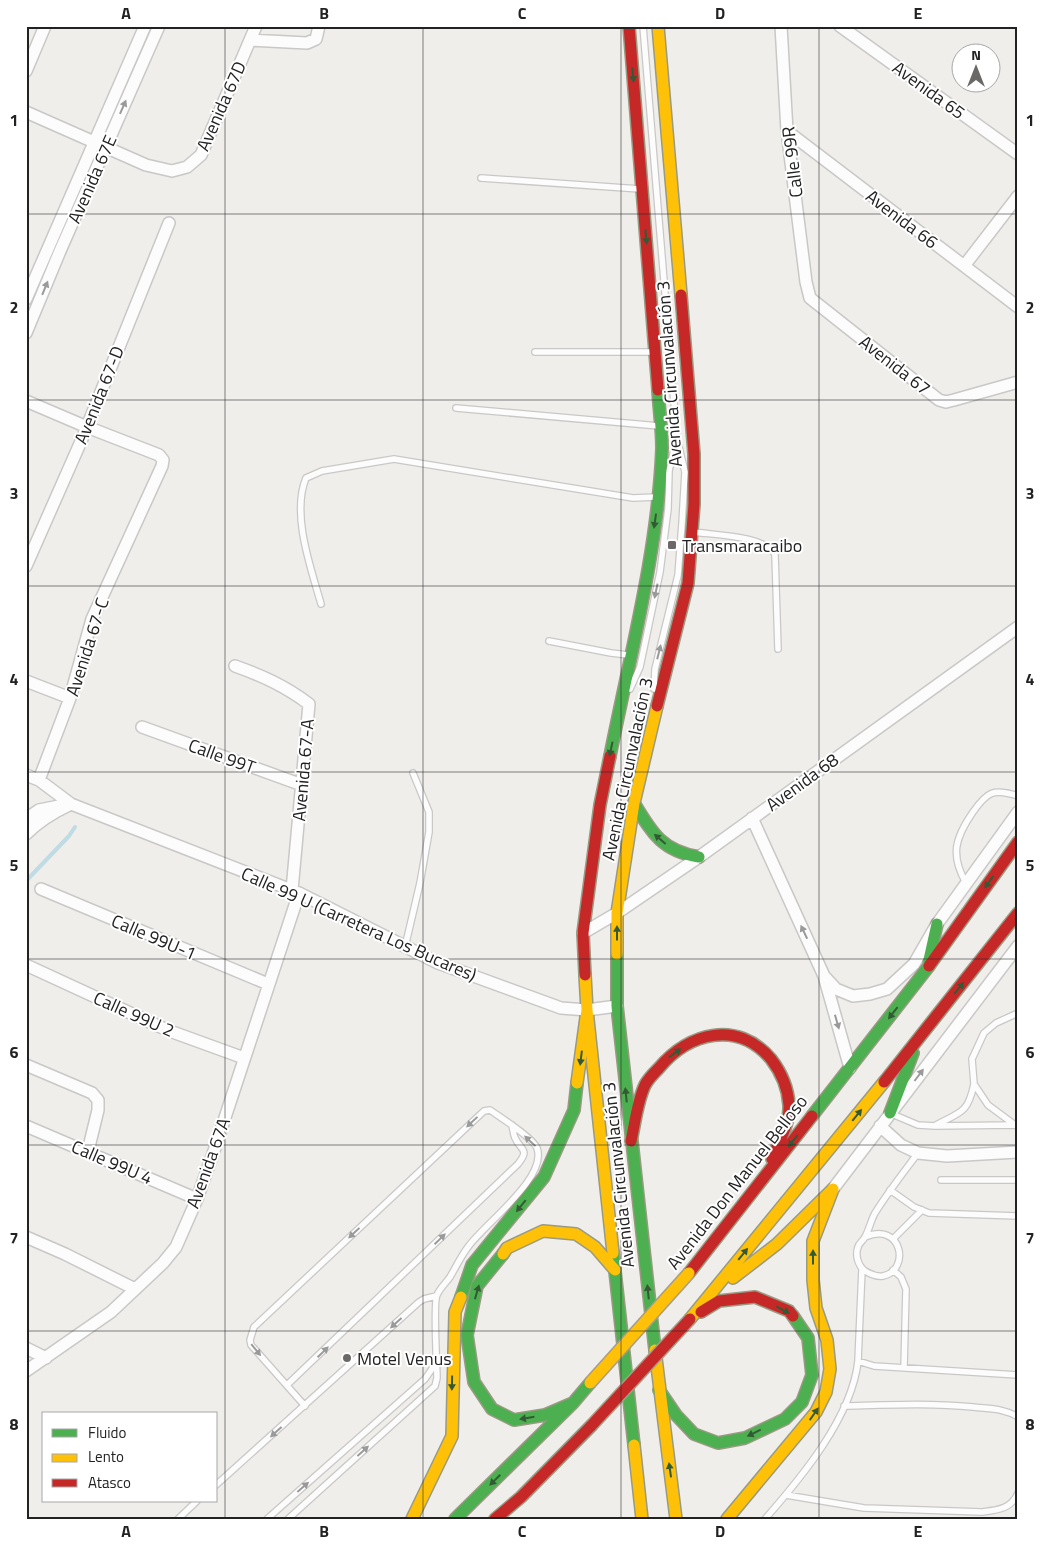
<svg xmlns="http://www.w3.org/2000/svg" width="1044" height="1545" font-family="'Titillium Web',sans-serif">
<rect width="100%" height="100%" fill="#f0eeeb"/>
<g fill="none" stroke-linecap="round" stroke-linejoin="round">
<path stroke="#bfdbe3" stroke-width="4" d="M26 881 69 836 75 827"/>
<g stroke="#c9c8c7" stroke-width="8">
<path id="lane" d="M643 26 677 439 685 472 682 523 678 575 655 669 654 689
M481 178 640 189
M535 352H653
M456 408 659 426
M694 532C714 535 767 536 775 555L778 649
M321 604C311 568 291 514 306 478L322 471 394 459 633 498 656 497
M549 641 611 653 628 655
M630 689 640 667 660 572 668 509 669 471 676 441
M966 883C950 855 955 838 973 812 987 792 993 788 1018 796
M405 947 420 883 429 832V812L413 773
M892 1114 918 1125 935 1126 1016 1125
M936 1125C961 1112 968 1113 974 1084
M1015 1125 988 1105 974 1084 972 1059 984 1033 996 1023 1018 1013
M941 1180H1018
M890 1190 914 1207 929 1213 1018 1216
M865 1237C902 1221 911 1270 883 1276 876 1277 870 1274 865 1271 858 1266 855 1255 858 1247 859 1243 863 1241 865 1237 869 1230 871 1220 875 1213 888 1192 903 1173 918 1153
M893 1239 922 1210
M862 1269 858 1361 874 1366 1018 1375
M893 1270 901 1277 906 1289 904 1368
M287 1385 518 1164C530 1149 521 1151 515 1138 513 1134 513 1129 512 1125
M844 1406C888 1405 929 1403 973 1407 988 1409 1004 1408 1018 1417
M216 1485 419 1302 424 1299 436 1296
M786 1495 864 1508 982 1512C998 1510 1011 1509 1018 1493
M178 1519 197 1501
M267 1519 425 1379 436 1363
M288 1519 435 1386 437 1378C437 1366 433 1302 437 1295 440 1288 446 1283 450 1277 456 1267 461 1256 468 1247 484 1224 548 1178 537 1148 533 1138 500 1117 490 1110L484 1111 254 1327 250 1340 251 1345 305 1406
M765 1519C801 1478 852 1417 858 1361"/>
</g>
<g stroke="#c9c8c7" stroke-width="14">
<path id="street" d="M781 26 787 131 806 282 810 298 939 400 946 402 954 400 1018 382
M840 26 1018 154
M250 40 307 43 316 39 319 26
M26 71 45 26
M26 112 146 165 172 171 187 167 201 155 256 26
M787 131 1018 307
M964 266 1018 196
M26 299 145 26
M26 333 60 251 159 26
M26 401 87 427 159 455 163 460 162 466 92 619 70 698 39 780
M26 566 82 439 169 223
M235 666C263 676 285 686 309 704L292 890
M26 681 70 698
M142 727 302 785
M26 775 39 780 71 804 299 893 438 963 561 1008 587 1010 617 1006
M752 818 824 976 850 1068
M26 819 39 810 59 806
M26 834C39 821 54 812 71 804
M41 889 268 984
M583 933 617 913 699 857 1018 627
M26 965 167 1030 244 1058
M824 976 836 989 853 996 870 994 887 989 914 964 937 924 1018 812
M26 1065 92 1093 98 1100V1110L88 1151
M26 1126 197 1199
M880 1126 901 1145 918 1153 947 1156 1018 1152
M833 1189 1018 946
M26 1237 65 1254 135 1289
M26 1348 46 1358
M26 1371 111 1312 163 1263 176 1247 197 1199 215 1148 299 893"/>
</g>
<g stroke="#999a82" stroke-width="14">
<path id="fast" d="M610 756C630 655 658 551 662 448 662 429 659 409 658 390
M634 803C652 833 662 851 699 857
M617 954V1006L655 1350
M929 960 937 924
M890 1113 913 1053
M812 1116 929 966
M613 1253 634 1445
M503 1254 477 1286 467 1335 474 1382 492 1409 514 1420 545 1415 573 1403
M461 1297 472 1265 544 1177 574 1110 577 1083
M659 1390 676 1415 694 1434 718 1443 745 1438 785 1419 802 1402 812 1375 808 1338 793 1316
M455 1519 573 1403 590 1383"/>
</g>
<g stroke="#999a82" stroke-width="14">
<path id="slow" d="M658 26 681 295
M617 954V913L634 803 657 706
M585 975 587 1010 613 1253
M577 1083 587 1010
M503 1254 507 1248 543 1231 576 1234 595 1247 615 1270
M733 1278 777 1244 833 1189
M690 1319 884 1082
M655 1350 676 1519
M634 1445 642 1519
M412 1519 452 1436 455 1312 461 1297
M727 1519 816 1412 826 1392 830 1369 827 1340 816 1308 813 1280V1241L833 1189"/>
</g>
<g stroke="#999a82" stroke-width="14">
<path id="jam" d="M629 26 658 390
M657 706 688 583 694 504V454L681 295
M929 966 1018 842
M585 975 583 933 600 805 610 756
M884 1082 1018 913
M631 1141C635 1123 637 1102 645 1085 648 1079 654 1073 659 1068 689 1032 738 1020 771 1059 781 1072 788 1088 789 1105 790 1123 779 1142 772 1159
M689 1273 812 1116
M701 1312 719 1301 755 1297 789 1311 793 1316
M495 1519 521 1497 591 1426"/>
</g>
<use href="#lane" stroke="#fdfcfc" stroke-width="5.5"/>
<use href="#street" stroke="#fdfcfc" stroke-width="11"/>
<use href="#fast" stroke="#4caf50" stroke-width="11"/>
<use href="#slow" stroke="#ffc107" stroke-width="11"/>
<use href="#jam" stroke="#c62828" stroke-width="11"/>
<g stroke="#a79c86" stroke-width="14" stroke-linecap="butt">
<path id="slow-bridge" d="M590 1383 689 1273"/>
</g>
<g stroke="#a79c86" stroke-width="14" stroke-linecap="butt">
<path id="jam-bridge" d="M591 1426 690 1319"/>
</g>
<use href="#slow-bridge" stroke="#ffc107" stroke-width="11"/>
<use href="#jam-bridge" stroke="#c62828" stroke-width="11"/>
</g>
<defs><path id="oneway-solid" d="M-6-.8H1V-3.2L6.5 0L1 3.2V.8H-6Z" transform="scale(1.25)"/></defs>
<g fill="#335a34">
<use href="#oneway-solid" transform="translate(633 75) rotate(85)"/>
<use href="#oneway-solid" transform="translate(646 237) rotate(85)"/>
<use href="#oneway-solid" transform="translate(655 521) rotate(98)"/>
<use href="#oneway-solid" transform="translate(611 749) rotate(102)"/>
<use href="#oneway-solid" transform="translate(660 839) rotate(-139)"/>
<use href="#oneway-solid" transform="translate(989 882) rotate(126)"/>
<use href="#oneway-solid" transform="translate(617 933) rotate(-90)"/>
<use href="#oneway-solid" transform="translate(959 988) rotate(-51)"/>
<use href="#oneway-solid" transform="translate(893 1013) rotate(128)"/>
<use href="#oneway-solid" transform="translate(675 1053) rotate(-36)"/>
<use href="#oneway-solid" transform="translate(581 1058) rotate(97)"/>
<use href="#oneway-solid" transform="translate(626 1095) rotate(-96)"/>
<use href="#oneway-solid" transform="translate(857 1115) rotate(-51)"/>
<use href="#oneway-solid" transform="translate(793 1141) rotate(128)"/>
<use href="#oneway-solid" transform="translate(521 1206) rotate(129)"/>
<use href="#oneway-solid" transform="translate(743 1254) rotate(-51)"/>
<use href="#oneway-solid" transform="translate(813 1257) rotate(-90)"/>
<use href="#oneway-solid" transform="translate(477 1292) rotate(-74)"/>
<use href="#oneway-solid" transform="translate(648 1292) rotate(-96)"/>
<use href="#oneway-solid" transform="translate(783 1310) rotate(28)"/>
<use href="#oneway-solid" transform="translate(452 1383) rotate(91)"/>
<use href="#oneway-solid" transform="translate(814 1414) rotate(-55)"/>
<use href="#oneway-solid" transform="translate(527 1418) rotate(171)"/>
<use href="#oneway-solid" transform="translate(754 1433) rotate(154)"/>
<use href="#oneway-solid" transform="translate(670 1470) rotate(-98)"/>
<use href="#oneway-solid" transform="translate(495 1480) rotate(135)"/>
</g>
<g fill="#9a9a9a">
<use href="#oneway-solid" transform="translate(123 107) rotate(-66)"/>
<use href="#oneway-solid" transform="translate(45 288) rotate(-68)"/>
<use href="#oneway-solid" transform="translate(656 591) rotate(102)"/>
<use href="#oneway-solid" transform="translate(659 652) rotate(-76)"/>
<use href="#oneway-solid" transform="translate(804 932) rotate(-115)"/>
<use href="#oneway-solid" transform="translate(837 1022) rotate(74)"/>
<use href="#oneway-solid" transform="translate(919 1075) rotate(-53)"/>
<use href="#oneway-solid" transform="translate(472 1122) rotate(137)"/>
<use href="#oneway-solid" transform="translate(530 1141) rotate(-137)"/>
<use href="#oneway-solid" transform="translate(354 1233) rotate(137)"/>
<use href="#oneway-solid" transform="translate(440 1239) rotate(-44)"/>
<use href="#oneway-solid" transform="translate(396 1323) rotate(138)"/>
<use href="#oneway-solid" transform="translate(256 1350) rotate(51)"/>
<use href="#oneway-solid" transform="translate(323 1352) rotate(-44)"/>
<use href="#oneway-solid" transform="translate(276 1432) rotate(138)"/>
<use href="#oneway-solid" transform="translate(363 1451) rotate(-42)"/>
<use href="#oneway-solid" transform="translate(303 1487) rotate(-41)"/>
</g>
<path fill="none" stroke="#222" stroke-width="1" stroke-opacity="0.55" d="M225 26V1519M423 26V1519M621 26V1519M819 26V1519M26 214H1018M26 400H1018M26 586H1018M26 772H1018M26 959H1018M26 1145H1018M26 1331H1018"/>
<g fill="#6a6968" stroke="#fff" stroke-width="2">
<rect x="667" y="540" width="10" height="10" rx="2.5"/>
<circle cx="347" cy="1358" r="5"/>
</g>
<g text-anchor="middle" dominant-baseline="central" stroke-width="4" stroke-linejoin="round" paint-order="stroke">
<g font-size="18" fill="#222" stroke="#fff">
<text transform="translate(929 90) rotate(36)">Avenida 65</text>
<text transform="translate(221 106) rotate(-66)">Avenida 67D</text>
<text transform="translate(792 162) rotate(-97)">Calle 99R</text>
<text transform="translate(92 179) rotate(-66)">Avenida 67E</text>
<text transform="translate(902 219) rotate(37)">Avenida 66</text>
<text transform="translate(895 365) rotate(38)">Avenida 67</text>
<text transform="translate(669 374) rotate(-94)">Avenida Circunvalación 3</text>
<text transform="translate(99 395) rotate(-68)">Avenida 67-D</text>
<text transform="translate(87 647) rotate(-72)">Avenida 67-C</text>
<text transform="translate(222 756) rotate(20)">Calle 99T</text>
<text transform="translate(627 769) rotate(-78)">Avenida Circunvalación 3</text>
<text transform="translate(303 770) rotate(-85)">Avenida 67-A</text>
<text transform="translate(802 782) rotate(-36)">Avenida 68</text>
<text transform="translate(359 924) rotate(24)">Calle 99 U (Carretera Los Bucares)</text>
<text transform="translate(154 937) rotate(23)">Calle 99U-1</text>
<text transform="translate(134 1014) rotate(24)">Calle 99U 2</text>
<text transform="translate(112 1162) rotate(23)">Calle 99U 4</text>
<text transform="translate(208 1163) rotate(-70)">Avenida 67A</text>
<text transform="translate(618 1175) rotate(-96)">Avenida Circunvalación 3</text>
<text transform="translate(737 1182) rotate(-52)">Avenida Don Manuel Belloso</text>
</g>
<g font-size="18" fill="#222" stroke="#fff" text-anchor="start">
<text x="682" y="545">Transmaracaibo</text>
<text x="357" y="1358">Motel Venus</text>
</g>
</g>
<rect width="1044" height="1545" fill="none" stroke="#ffffff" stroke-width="55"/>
<rect x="42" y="1412" width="175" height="90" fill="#ffffff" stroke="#a7a7a7"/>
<rect x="52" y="1429" width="25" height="8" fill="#4caf50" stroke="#a7a7a7"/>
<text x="88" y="1438" font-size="15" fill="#222222">Fluido</text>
<rect x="52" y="1454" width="25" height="8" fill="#ffc107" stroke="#a7a7a7"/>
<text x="88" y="1462" font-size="15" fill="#222222">Lento</text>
<rect x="52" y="1479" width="25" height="8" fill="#c62828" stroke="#a7a7a7"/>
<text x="88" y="1488" font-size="15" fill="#222222">Atasco</text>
<g transform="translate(976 68)"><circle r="24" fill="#ffffff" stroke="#a7a7a7"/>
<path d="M0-4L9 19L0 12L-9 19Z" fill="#6a6968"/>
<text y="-8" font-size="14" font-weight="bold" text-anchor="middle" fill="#222222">N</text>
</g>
<rect x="28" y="28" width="988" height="1490" fill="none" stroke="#222" stroke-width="2"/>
<g font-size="16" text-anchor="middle" font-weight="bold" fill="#222">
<text x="126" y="19">A</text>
<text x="324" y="19">B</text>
<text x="522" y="19">C</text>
<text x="720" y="19">D</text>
<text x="918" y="19">E</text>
<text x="14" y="126">1</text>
<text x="1030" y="126">1</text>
<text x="14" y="313">2</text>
<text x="1030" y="313">2</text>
<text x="14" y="499">3</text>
<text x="1030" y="499">3</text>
<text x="14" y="685">4</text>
<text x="1030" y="685">4</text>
<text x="14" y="871">5</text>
<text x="1030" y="871">5</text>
<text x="14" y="1058">6</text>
<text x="1030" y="1058">6</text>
<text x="14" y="1244">7</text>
<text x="1030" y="1244">7</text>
<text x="14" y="1430">8</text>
<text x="1030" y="1430">8</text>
<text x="126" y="1537">A</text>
<text x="324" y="1537">B</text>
<text x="522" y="1537">C</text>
<text x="720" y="1537">D</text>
<text x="918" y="1537">E</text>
</g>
</svg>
